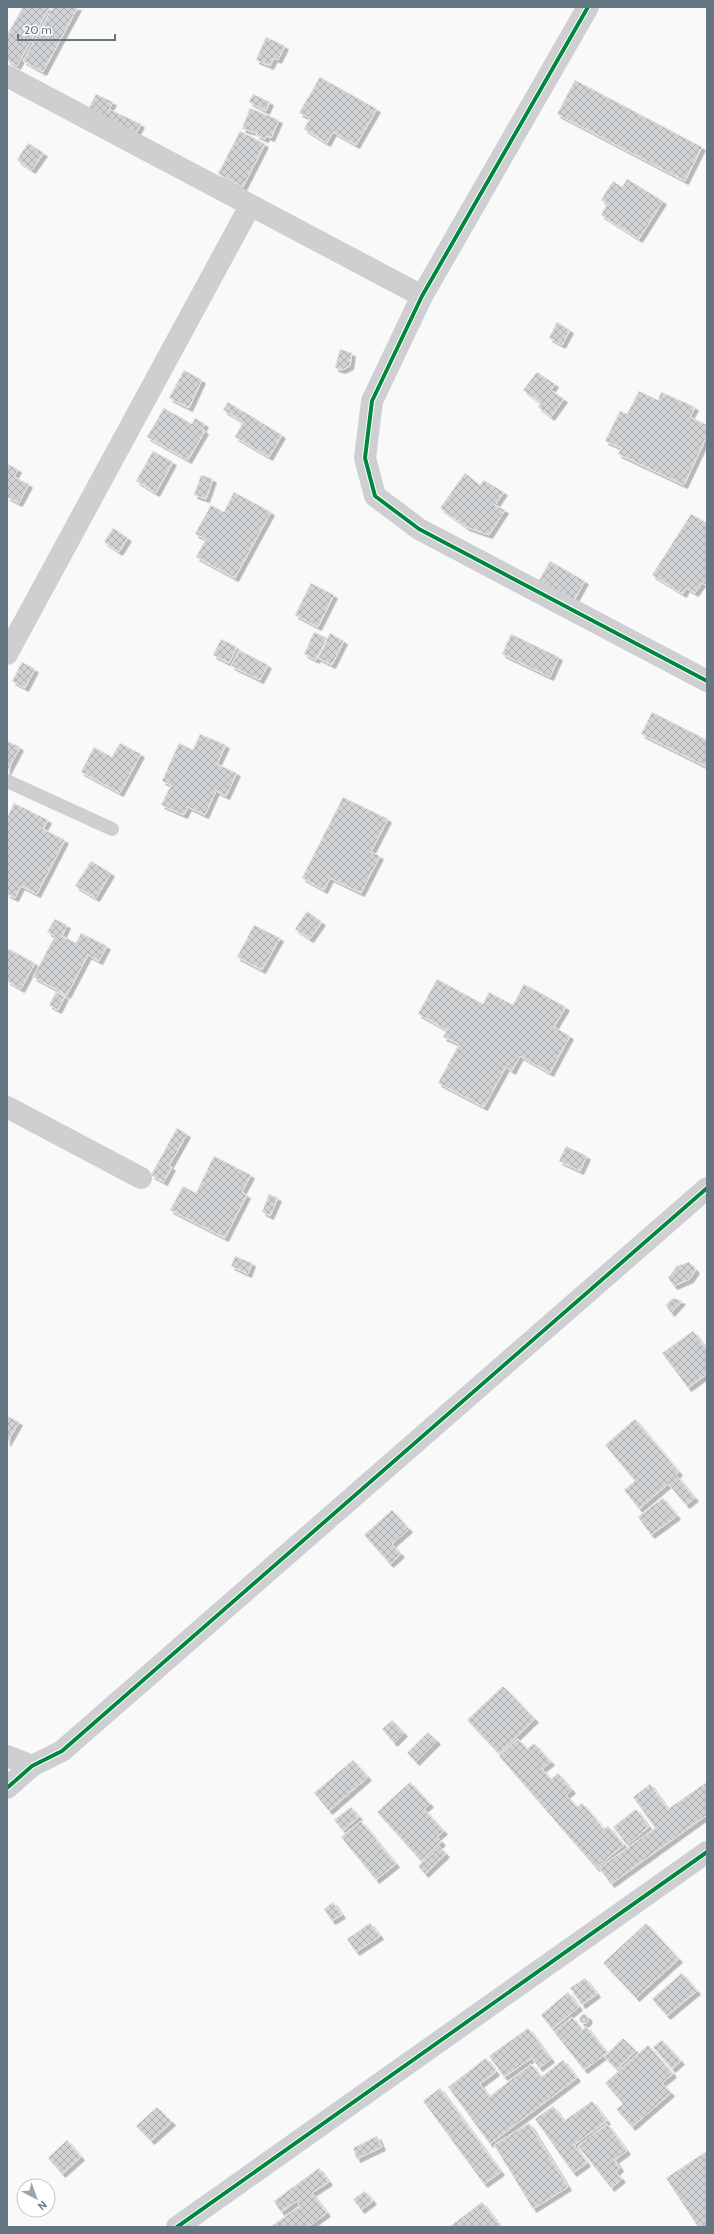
<svg xmlns="http://www.w3.org/2000/svg" width="714" height="2234" font-family="Cabin,sans-serif">
<defs>
<pattern id="building-cross-hatch" width="8" height="8" patternUnits="userSpaceOnUse"><rect width="8" height="8" fill="#d0d2d3"/><path d="M0 0l8 8M0 8l8-8" fill="none" stroke="#acafb1"/></pattern>
<filter id="shadow"><feDropShadow dx="3.5" dy="3.5" stdDeviation="0" flood-color="#0004"/></filter>
</defs>
<rect width="100%" height="100%" fill="#f9f9f9"/>
<path fill="url(#building-cross-hatch)" stroke="#e8e8e8" filter="url(#shadow)" d="M23 7H50L17 66 7 60V35Z
M53 7H78L43 72 23 61Z
M266 37 285 46 278 60 274 58 270 66 256 60Z
M320 77 377 109 356 145 333 132 327 143 304 129 310 118 299 113Z
M575 80 702 147 685 181 557 114Z
M96 94 113 102 109 109 141 124 134 137 86 114Z
M253 94 270 102 266 111 249 102Z
M250 108 279 120 271 138 266 136 265 139 256 135 257 133 242 129Z
M240 131 265 144 243 187 218 174Z
M28 143 44 153 32 170 17 160Z
M627 179 663 201 639 239 601 215 607 204 601 200 613 181 622 187Z
M557 322 570 330 562 345 549 338Z
M340 349 352 353 350 366 342 370 335 368Z
M184 370 202 380 189 408 169 398Z
M537 372 555 384 551 390 564 399 551 417 538 407 541 403 523 390Z
M639 391 658 400 661 392 695 407 690 417 707 425V436L684 485 618 454 621 448 605 441 620 411 627 414Z
M228 402 282 435 269 457 235 437 243 422 223 410Z
M164 408 192 424 195 418 205 424 202 429 205 431 188 460 147 437Z
M153 451 173 462 156 493 136 481Z
M7 464 18 469 14 477 29 484 19 503 7 497Z
M465 473 480 485 484 480 504 492 495 505 505 510 489 535 466 527 440 508Z
M201 475 213 479 206 499 194 495Z
M234 492 271 512 235 578 196 557 206 539 195 534 211 505 224 512Z
M691 514 707 523V586L702 583 695 593 686 588 683 594 652 575Z
M113 528 128 538 119 552 104 542Z
M550 561 585 581 573 602 538 582Z
M311 583 334 595 318 627 295 615Z
M314 632 327 638 316 660 304 654Z
M330 633 344 641 332 665 318 658Z
M511 634 559 657 550 677 502 654Z
M221 639 237 647 229 663 213 655Z
M239 650 268 665 260 680 231 666Z
M22 662 35 669 25 688 12 681Z
M652 712 707 740V767L641 734Z
M200 734 226 745 217 764 237 773 226 796 216 791 205 815 188 807 184 815 161 805 171 785 162 781 179 743 193 750Z
M7 741 20 747 7 772Z
M120 743 141 754 120 793 81 772 94 747 112 757Z
M343 797 388 819 371 852 380 856 361 893 330 878 324 890 302 878Z
M14 803 48 820 43 829 65 840 37 894 21 886 15 898 7 894V818Z
M91 861 111 873 96 898 75 886Z
M307 911 322 922 310 939 295 929Z
M55 919 67 925 62 936 76 943 81 933 107 946 99 961 88 955 67 995 33 977 55 936 47 932Z
M254 925 280 938 262 970 237 957Z
M9 949 35 963 21 989 7 981V954Z
M437 979 483 1004 489 992 513 1005 524 984 566 1007 554 1027 570 1036 550 1073 520 1056 512 1071 506 1067 484 1107 438 1083 459 1044 443 1037 447 1030 418 1014Z
M56 992 65 996 58 1010 49 1005Z
M177 1128 187 1134 169 1166 172 1167 164 1182 151 1175Z
M566 1146 587 1156 580 1171 559 1161Z
M214 1156 251 1175 242 1192 247 1195 225 1238 170 1210 183 1186 196 1193Z
M269 1194 278 1198 270 1216 262 1212Z
M235 1256 252 1263 248 1274 231 1266Z
M689 1262 696 1270 690 1279 674 1286 668 1278 677 1266Z
M673 1298 682 1301 671 1313 666 1305Z
M693 1331 707 1349V1374L688 1388 662 1353Z
M7 1416 19 1422 7 1443Z
M635 1419 679 1472 676 1475 695 1498 686 1505 668 1484 639 1509 624 1490 635 1481 605 1445Z
M663 1498 677 1516 651 1535 638 1517Z
M392 1510 409 1529 392 1544 401 1554 390 1564 364 1535Z
M503 1686 535 1719 499 1754 467 1720Z
M392 1720 404 1733 394 1743 382 1729Z
M428 1732 437 1741 416 1762 407 1753Z
M518 1739 527 1749 534 1743 551 1762 542 1769 551 1779 558 1773 572 1790 566 1795 577 1807 582 1803 604 1829 608 1826 624 1845 596 1868 499 1756Z
M353 1760 368 1777 329 1811 314 1793Z
M410 1782 430 1804 424 1809 444 1831 437 1837 442 1842 421 1861 377 1812Z
M707 1782V1815L611 1884 599 1868 655 1828 633 1797 650 1784 668 1809Z
M351 1807 359 1817 343 1831 334 1820Z
M636 1809 649 1827 627 1845 613 1827Z
M361 1821 396 1864 376 1880 341 1837Z
M440 1847 446 1854 425 1874 418 1866Z
M333 1902 342 1915 332 1921 324 1909Z
M370 1923 380 1936 356 1952 347 1939Z
M646 1923 679 1959 636 1998 603 1963Z
M682 1973 697 1991 667 2016 652 1999Z
M585 1978 597 1994 582 2005 570 1988Z
M568 1992 579 2007 552 2029 541 2015Z
M579.5 2019a4.5 4.5 0 1 1 9 0a4.5 4.5 0 1 1-9 0Z
M572 2017 582 2030 586 2026 607 2053 584 2070 554 2032Z
M528 2028 551 2059 539 2068 532 2058 504 2077 489 2056Z
M623 2038 636 2051 617 2070 604 2057Z
M662 2040 681 2061 672 2069 653 2047Z
M648 2045 673 2074 662 2083 671 2093 632 2127 616 2109 623 2104 605 2083Z
M486 2058 496 2072 480 2084 489 2097 531 2064 541 2077 563 2060 577 2078 490 2144 448 2087Z
M440 2088 501 2172 484 2184 423 2101Z
M592 2101 607 2121 574 2145 587 2163 573 2173 535 2119 553 2106 564 2121Z
M157 2107 172 2122 151 2141 136 2126Z
M529 2123 568 2187 533 2209 494 2145Z
M607 2124 627 2151 615 2160 620 2168 616 2172 622 2179 611 2188 578 2146Z
M377 2136 382 2147 357 2159 353 2148Z
M67 2140 81 2157 62 2174 48 2158Z
M707 2151V2227H698L666 2178Z
M319 2168 329 2182 312 2193 327 2213 308 2227H270L300 2206 297 2201 281 2212 274 2201Z
M365 2191 373 2201 361 2210 353 2199Z
M482 2202 501 2227H449Z"/>
<g fill="none" stroke-linecap="round" stroke-linejoin="round">
<path stroke="#cecfd0" stroke-width="14" d="M7 781 112 829"/>
<path stroke="#cecfd0" stroke-width="22" d="M588 7 422 296 372 401 365 458 375 496 419 529 707 681
M7 76 422 296
M7 654 250 206
M7 1107 141 1178
M7 1788 32 1766
M177 2227 707 1852"/>
<path stroke="#cecfd0" stroke-width="22" d="M7 1756 32 1766 62 1751 707 1188"/>
<g stroke="#fff" stroke-width="6">
<path id="cycleway" d="M588 7 422 296 372 401 365 458 375 496 419 529 707 681
M7 1788 32 1766 62 1751 707 1188
M177 2227 707 1852"/>
</g>
<use href="#cycleway" stroke="#00873e" stroke-width="4"/>
</g>
<rect width="714" height="2234" fill="none" stroke="#657683" stroke-width="16"/>
<g transform="translate(36 2198) rotate(139)"><circle r="19" fill="#ffffff" stroke="#c1c8cd"/>
<path d="M0-3L7 15L0 10L-7 15Z" fill="#99a4ac"/>
<text y="-6" font-size="11" font-weight="bold" text-anchor="middle" fill="#657683">N</text>
</g>
<path d="M18 34v6h97v-6" fill="none" stroke="#657683" stroke-width="2"/>
<text x="24" y="34" font-size="12" fill="#657683" stroke="#ffffff" stroke-width="3" paint-order="stroke">20 m</text>
</svg>
